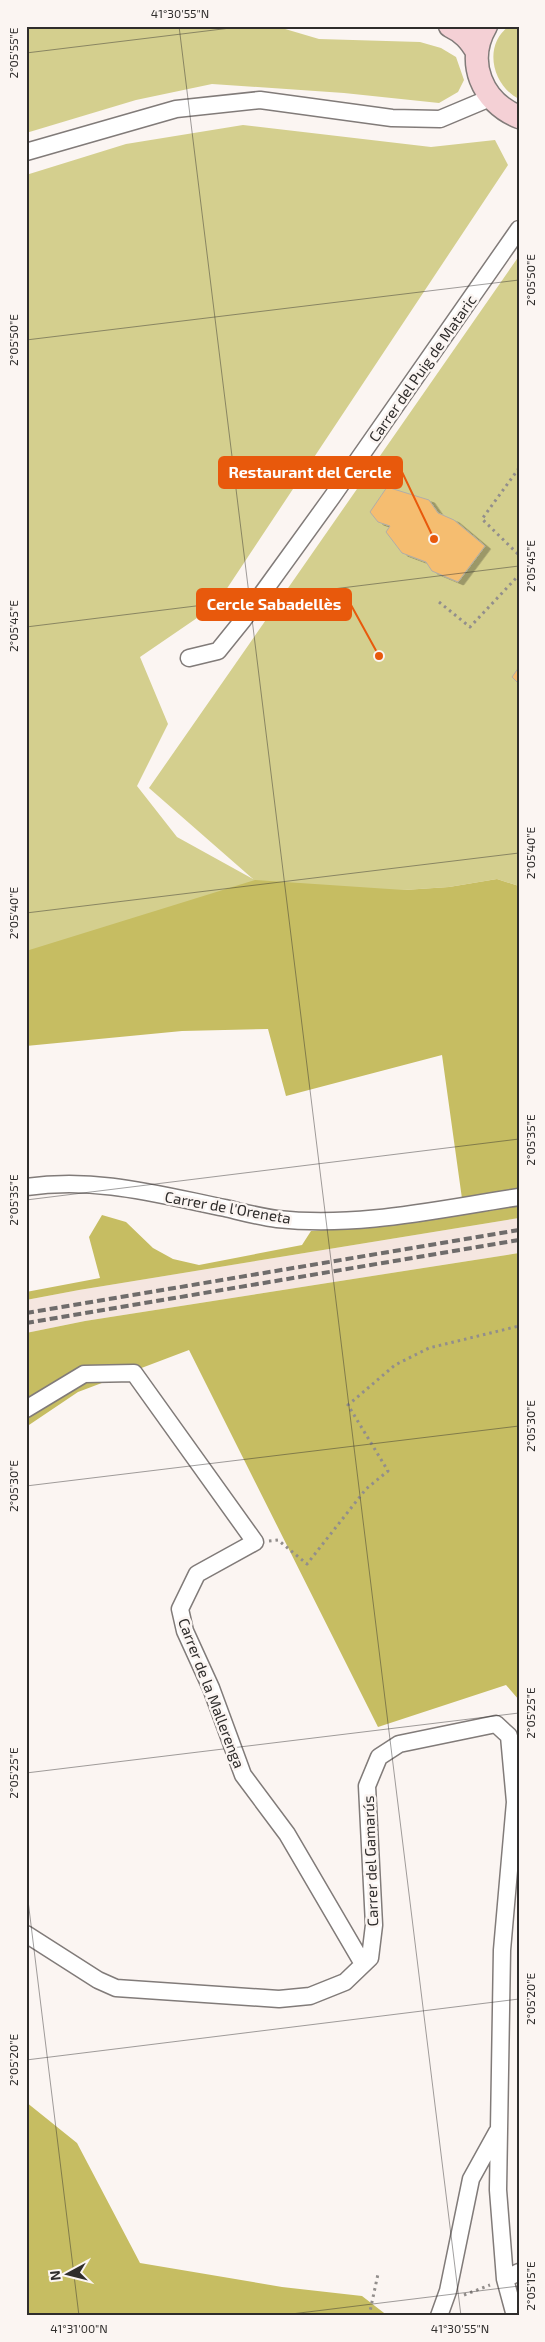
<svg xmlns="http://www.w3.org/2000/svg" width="545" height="2342" font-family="'Exo 2',sans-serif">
<defs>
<filter id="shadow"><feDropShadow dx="5.5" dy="3" stdDeviation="0" flood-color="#0004"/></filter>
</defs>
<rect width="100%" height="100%" fill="#fbf5f2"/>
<path fill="#f5e6e0" d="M519 1218V1253L85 1321 26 1333V1300L79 1290Z"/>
<path fill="#d4cf8e" d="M26 26H275L319 39 420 42 441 48 456 57 464 80 458 92 439 103 344 93 212 84 136 100 26 133Z
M509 26H519V99C493 86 482 46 509 26Z
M243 125 431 147 495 140 508 165 216 605 140 657 168 724 137 786 177 837 253 879 149 788 519 256V886L497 879 449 887 404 890 26 951V175L126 144Z"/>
<path fill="#c6bd62" d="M497 879 519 886V1218L79 1290 26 1300V1292L100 1278 89 1237 102 1215 126 1222 153 1248 173 1259 199 1265 302 1245 311 1231 420 1222 464 1213 442 1055 286 1096 268 1029 182 1031 26 1046V951L255 880 404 890 449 887Z
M519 1253V1700L506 1685 378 1727 189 1350 78 1392 26 1427V1333L85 1321Z
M26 2102 77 2143 140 2263 282 2287 362 2296 388 2316H26Z"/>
<path fill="#f5bd70" stroke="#b1ada8" filter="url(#shadow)" d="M387 487 429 500 438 513 454 520 485 546 458 582 432 571 426 562 402 553 386 532 390 526 378 522 370 512Z
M519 667V684L512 677Z"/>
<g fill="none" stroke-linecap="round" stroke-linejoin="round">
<g stroke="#817b79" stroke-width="19">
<path id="street" d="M26 152 176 109 260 100 392 118 440 119 490 98
M189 658 218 651 243 620 332 497 519 229
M26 1187C97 1177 156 1194 225 1208 242 1212 260 1217 277 1219 358 1228 439 1209 519 1197
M26 1409 84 1374 134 1373 255 1542 197 1574 180 1609 185 1631 211 1688 243 1775 287 1834 363 1964
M26 1934 98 1980 116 1988 279 1999 310 1996 345 1982 370 1958 374 1925 367 1786 379 1757 399 1744 496 1724 509 1736 515 1802 502 1950 498 2190 505 2279 515 2316
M505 2279 519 2272
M439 2316 448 2291 471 2179 497 2132"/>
</g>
<g stroke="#817b79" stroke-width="25">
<path id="secondary" d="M450 26C463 32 470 40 477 52
M486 26C465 62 482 102 519 117"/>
</g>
<path stroke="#928e8c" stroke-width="3" stroke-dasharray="2.5 4" stroke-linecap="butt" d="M519 468 482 519 519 555
M439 602 470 627 519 575
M269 1541 278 1540 307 1564 366 1489 388 1471 348 1405 395 1365 429 1348 519 1326
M464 2295 490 2285
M369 2316 378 2274"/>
<use href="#street" stroke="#fff" stroke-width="16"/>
<use href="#secondary" stroke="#f4d0d5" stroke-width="22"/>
<path stroke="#6f6c6b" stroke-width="4" stroke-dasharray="8 4" stroke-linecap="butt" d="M26 1313 519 1230
M26 1323 519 1240"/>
</g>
<path fill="none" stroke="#2f2d2c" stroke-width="1" stroke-opacity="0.45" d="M179 26 461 2316M26 53 247 26M26 340 519 280M26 627 519 566M26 913 519 853M26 1200 519 1139M26 1486 519 1426M26 1773 519 1713M26 1884 79 2316M26 2060 519 1999M275 2316 519 2286"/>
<g text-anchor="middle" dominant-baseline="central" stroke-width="5" stroke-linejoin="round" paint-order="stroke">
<g font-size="15" fill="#2f2d2c" stroke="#fbf5f2">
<text transform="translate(422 368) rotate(-55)">Carrer del Puig de Mataric</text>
<text transform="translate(228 1207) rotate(10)">Carrer de l'Oreneta</text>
<text transform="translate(212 1693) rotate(69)">Carrer de la Mallerenga</text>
<text transform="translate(370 1861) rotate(-92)">Carrer del Gamarús</text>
</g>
</g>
<path fill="none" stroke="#e8590c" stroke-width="2" d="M434 539L402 472M379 656L351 605"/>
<g fill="#e8590c" stroke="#fbf5f2" stroke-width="2">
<circle cx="434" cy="539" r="5"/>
<circle cx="379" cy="656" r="5"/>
</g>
<g fill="#e8590c" stroke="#e8590c" stroke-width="2">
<rect x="219" y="457" width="183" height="31" rx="5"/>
<rect x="197" y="589" width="154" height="31" rx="5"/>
</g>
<g font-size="16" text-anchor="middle" font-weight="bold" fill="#fff">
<text x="310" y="478">Restaurant del Cercle</text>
<text x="274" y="610">Cercle Sabadellès</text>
</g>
<rect width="545" height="2342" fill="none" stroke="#fbf5f2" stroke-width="55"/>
<g transform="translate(68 2274) rotate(263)" stroke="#fbf5f2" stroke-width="4" paint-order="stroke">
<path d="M0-4L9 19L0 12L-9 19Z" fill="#2f2d2c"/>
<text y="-8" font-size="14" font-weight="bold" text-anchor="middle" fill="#2f2d2c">N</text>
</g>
<rect x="28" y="28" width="490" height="2286" fill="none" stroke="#2f2d2c" stroke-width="2"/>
<g font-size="12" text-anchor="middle" fill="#2f2d2c">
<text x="180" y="18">41°30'55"N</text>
<text transform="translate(14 53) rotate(-90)" y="4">2°05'55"E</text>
<text transform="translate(531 280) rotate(-90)" y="4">2°05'50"E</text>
<text transform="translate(14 340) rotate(-90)" y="4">2°05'50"E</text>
<text transform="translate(531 566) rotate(-90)" y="4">2°05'45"E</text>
<text transform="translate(14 626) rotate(-90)" y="4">2°05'45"E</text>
<text transform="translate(531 853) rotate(-90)" y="4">2°05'40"E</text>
<text transform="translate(14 913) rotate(-90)" y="4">2°05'40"E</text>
<text transform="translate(531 1140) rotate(-90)" y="4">2°05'35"E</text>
<text transform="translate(14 1200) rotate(-90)" y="4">2°05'35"E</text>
<text transform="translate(531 1426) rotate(-90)" y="4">2°05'30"E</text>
<text transform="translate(14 1486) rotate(-90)" y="4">2°05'30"E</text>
<text transform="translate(531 1713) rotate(-90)" y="4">2°05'25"E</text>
<text transform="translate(14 1773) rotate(-90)" y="4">2°05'25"E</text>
<text transform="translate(531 1999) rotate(-90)" y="4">2°05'20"E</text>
<text transform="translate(14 2060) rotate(-90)" y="4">2°05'20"E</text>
<text transform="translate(531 2286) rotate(-90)" y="4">2°05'15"E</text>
<text x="79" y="2333">41°31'00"N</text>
<text x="460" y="2333">41°30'55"N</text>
</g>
</svg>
